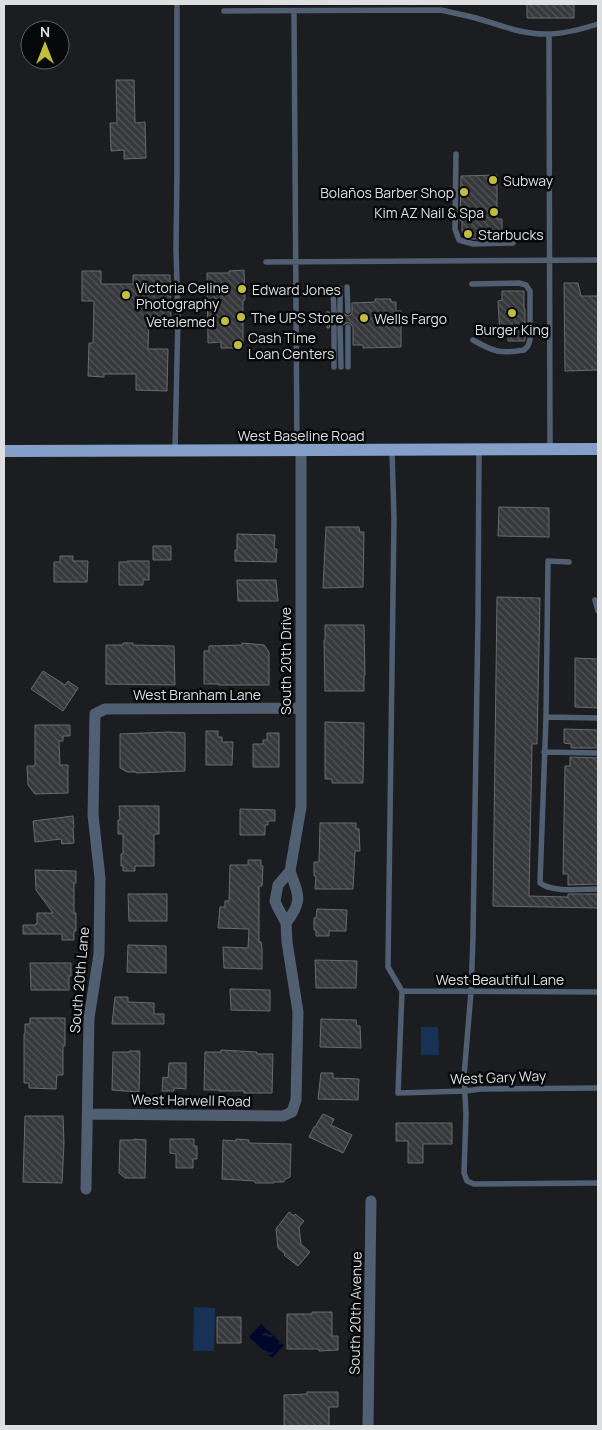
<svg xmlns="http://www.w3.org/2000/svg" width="602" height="1430" font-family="Manrope,sans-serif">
<defs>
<pattern id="water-ripples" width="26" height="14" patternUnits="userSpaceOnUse" patternTransform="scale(1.25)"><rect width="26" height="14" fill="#00072b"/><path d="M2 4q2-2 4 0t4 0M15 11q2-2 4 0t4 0" fill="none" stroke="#252b49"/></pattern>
<pattern id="building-back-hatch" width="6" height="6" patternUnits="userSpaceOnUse" patternTransform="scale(1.25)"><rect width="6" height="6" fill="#36383b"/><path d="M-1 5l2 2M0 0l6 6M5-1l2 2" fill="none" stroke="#535457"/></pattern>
</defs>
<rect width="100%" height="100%" fill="#1b1d20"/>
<path fill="#173257" d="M421 1027H438L439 1055H421Z
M194 1307 215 1308 214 1351H193Z"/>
<path fill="url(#water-ripples)" d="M261 1324 284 1345 272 1358 249 1337Z"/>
<path fill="url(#building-back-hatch)" stroke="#686b6e" d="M527 4H574V18H527Z
M116 80H134L135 123 145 122 146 158 124 159V150L111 151 110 123H117Z
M497 175V219H502V239H472L467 237 462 232V220L460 221 461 176Z
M244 270 245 300H243V348H221V342L208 343 207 273H229V271Z
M82 271H101V284H133V275H170L171 318H149L148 349H168L167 391 136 390V374H104V377L88 376 89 343H93L94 301H82Z
M564 283H578L581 296H598V370L565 371Z
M502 291H524V309H525V341H508V336H500L498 301 502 300Z
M375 299H391V302H396V311H401V347L363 348V345H353V327L350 323H346L344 325 340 322 337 324 334 322 330 324 329 328H327L326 312H329L330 315 334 317 342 316 344 314 349 316 352 313V303L375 302Z
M499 507 549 508V537L498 536Z
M326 527H359L360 532H364L363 587 323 588Z
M237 534 275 535 274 549H277L276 562 235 561V550H237Z
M153 546H171V560H153Z
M60 556H73V561H88L87 582H54V562H60Z
M127 561H149V580H143V585H119V562H127Z
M237 580H276L278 601H238Z
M497 597 540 598 537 744H532L529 896 568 897V894H598V908L493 906Z
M325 625H364L365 675H364V691H325L324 640H325Z
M123 643H133V645L174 646 175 685 106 684V645H123Z
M242 643 264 645 269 652V685H218V684H204V651H209V646L242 645Z
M575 658 598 659V708L575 707Z
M43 671 65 685 68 681 78 688 63 711 31 689Z
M325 722 364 723 363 783H332V779H325Z
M35 725H70V736H63V741H59L60 765H68V793L35 794 28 785 27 766H35Z
M564 729 598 730V748H571V744L564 743Z
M206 731H218V737H222V742H233L232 765H206Z
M170 732 185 733V771L136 773V772H127L120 768V734Z
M267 733H279V767H253V744H263V740H267Z
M570 757 598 758V884L568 885V874H563L565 766H570Z
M119 806H159V834H154V866H135V871H123V866H121V854H123V834H118V820H120Z
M240 809 275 810V821H268V825H265V835H240Z
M73 816 74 827 73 828 74 843 62 844 61 839 35 842 33 821Z
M320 823H356V829H359L360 851H355L353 889H315L316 876H314V862H319Z
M248 860H261V866H263L262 886H259V942H261L262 948V969L224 968 223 947 248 948 249 929 218 928 220 907H225V901H229L230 865H248Z
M35 870 76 871V883H74V913H76V931H74V940H62V934H23V925H36V923L37 924V913H53L36 890Z
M128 894H167V921H129Z
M317 909 347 910 346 931H329V936H316V930H314V918H316Z
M128 945 166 946V973L127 972Z
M315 960 357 961 356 988H316Z
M30 963H71V976H69V990H31Z
M230 989 270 990V1011L231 1010Z
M115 997H128V1002L154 1003V1014H164V1024H112Z
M30 1018H65V1046H63V1075H57L56 1089 29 1088V1083H24V1034H25V1024H30Z
M321 1019 356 1020 357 1026H360L361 1048 320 1047Z
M221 1050 257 1052V1054H273L272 1093H244V1091H219V1090H204L205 1052H221Z
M129 1051H140L139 1092 112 1090 113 1052H129Z
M169 1063H186V1089L174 1088V1091H162L163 1077 168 1078Z
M321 1073H333V1078L359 1079 358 1100 318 1099Z
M323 1114 334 1119 331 1125 352 1135 343 1153 309 1137 314 1127H315Z
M25 1116H63L64 1143 62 1183 23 1182Z
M396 1123H452V1144H423V1163H408V1141H396Z
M134 1139 146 1140 145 1178H125L119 1173 120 1140H134Z
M170 1139H194V1146H197V1159H193V1168H176V1154L170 1153Z
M236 1139 249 1140V1143L291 1144 290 1177 284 1180V1182H274V1183H255V1181L222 1179 223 1140 236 1141Z
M289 1212 294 1216 295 1214 304 1221 299 1227 301 1244 310 1252 298 1266 284 1255 285 1254 278 1248 276 1229Z
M312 1312H332V1336H338V1350L319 1351V1349H287V1314H312Z
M217 1317H241V1343H217Z
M307 1392H338V1407H329V1426H284V1395L307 1394Z"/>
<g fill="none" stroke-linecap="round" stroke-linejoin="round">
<path stroke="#515f72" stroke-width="5.5" d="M224 11 441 10C453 13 464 15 476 18 500 25 523 35 548 34 565 34 582 29 598 24
M294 11 297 450
M549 34 550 449
M456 154 455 229 459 240 473 244 513 243
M266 262 598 260
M472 284 519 283 526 285 530 291V340L528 346 524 350C500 354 494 352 473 340
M347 287 348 311
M340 288V312
M333 292 334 312
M334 327V367
M340 327 341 367
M348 327V367
M392 450 394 519 388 967 402 991 398 1093 466 1091 480 1089 598 1088
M479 450 478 618 473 937 471 992 464 1076 466 1114 464 1173 467 1181 474 1184 598 1183
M175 451 178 316 176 249 177 171V4
M569 562 548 561 546 717 598 718
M595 600 598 611
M546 717 540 883C553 893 582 889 598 889
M544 752 598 753
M402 991 598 992"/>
<path stroke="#515f72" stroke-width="11" d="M286 923C304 900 298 895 290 871
M88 1114 283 1116 292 1112 296 1100 298 1012 287 942 286 923 277 906 275 901 278 885 290 871 301 807V450
M86 1189 89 1018 99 954 100 878 93 815 95 714 105 709 300 708
M368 1426 371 1201"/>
<path stroke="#84a0c8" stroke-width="12" d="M4 451 598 449"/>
</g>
<g fill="#c2bd3f" stroke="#070809" stroke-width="2">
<circle cx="493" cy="180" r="5"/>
<circle cx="464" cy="192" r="5"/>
<circle cx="494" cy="212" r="5"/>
<circle cx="468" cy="234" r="5"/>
<circle cx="242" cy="289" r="5"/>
<circle cx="126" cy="295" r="5"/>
<circle cx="512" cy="313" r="5"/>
<circle cx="241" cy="317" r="5"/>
<circle cx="364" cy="318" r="5"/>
<circle cx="225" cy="321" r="5"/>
<circle cx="238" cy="345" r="5"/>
</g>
<g text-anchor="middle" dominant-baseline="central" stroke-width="5" stroke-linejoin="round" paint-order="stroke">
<g font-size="14" fill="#dedfe1" stroke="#070809" text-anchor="start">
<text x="503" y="180">Subway</text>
<text x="454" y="192" text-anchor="end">Bolaños Barber Shop</text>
<text x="484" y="212" text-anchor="end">Kim AZ Nail &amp; Spa</text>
<text x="478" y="234">Starbucks</text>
<text x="136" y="287">Victoria Celine<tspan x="136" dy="16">Photography</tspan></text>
<text x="252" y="289">Edward Jones</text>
<text x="251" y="317">The UPS Store</text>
<text x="374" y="318">Wells Fargo</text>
<text x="215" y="321" text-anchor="end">Vetelemed</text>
<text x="512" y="329" text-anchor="middle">Burger King</text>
<text x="248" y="337">Cash Time<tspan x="248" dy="16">Loan Centers</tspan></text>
</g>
<g font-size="14" fill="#dedfe1" stroke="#070809">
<text x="301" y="435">West Baseline Road</text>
<text transform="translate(285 661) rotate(-90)">South 20th Drive</text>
<text x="197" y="694">West Branham Lane</text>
<text x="500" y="979">West Beautiful Lane</text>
<text transform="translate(79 980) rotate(-85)">South 20th Lane</text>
<text transform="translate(498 1077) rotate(-2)">West Gary Way</text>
<text transform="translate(191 1100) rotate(1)">West Harwell Road</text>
<text transform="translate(355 1313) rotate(-89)">South 20th Avenue</text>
</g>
</g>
<rect width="602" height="1430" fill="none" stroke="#dedfe1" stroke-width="10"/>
<g transform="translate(45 45)"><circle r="24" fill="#070809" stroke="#5d5e5f"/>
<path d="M0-4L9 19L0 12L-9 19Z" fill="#c2bd3f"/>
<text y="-8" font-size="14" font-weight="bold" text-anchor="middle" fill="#dedfe1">N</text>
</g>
</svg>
